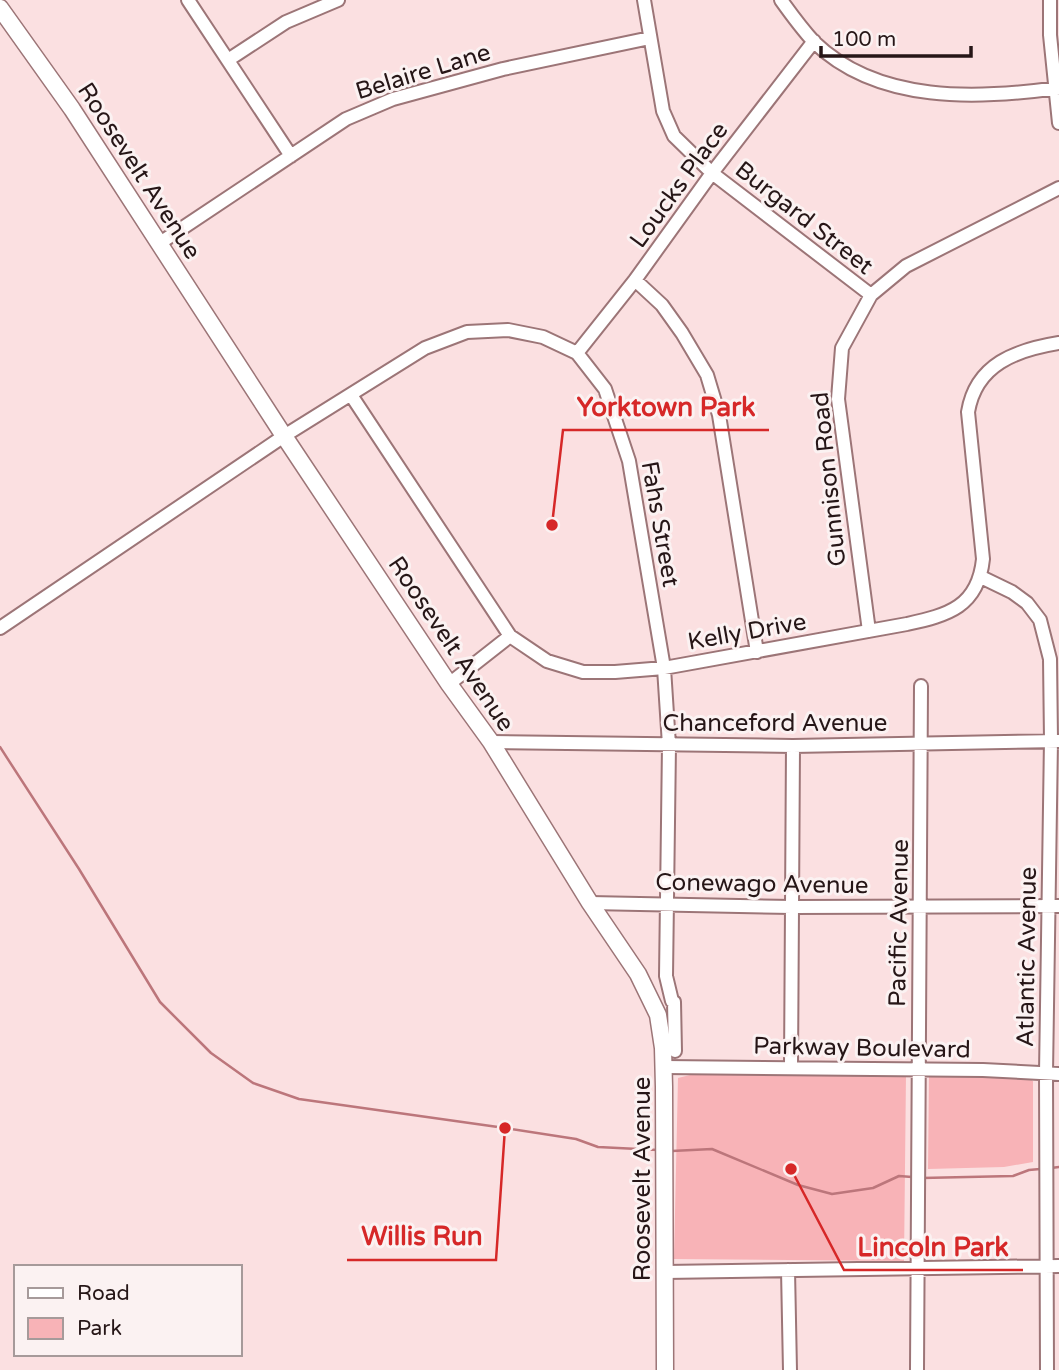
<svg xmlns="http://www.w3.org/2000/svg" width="1059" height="1370" font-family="'Varela Round',sans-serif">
<rect width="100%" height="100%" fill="#fbe0e1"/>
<path fill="#f8b3b7" d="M694 1074H906L904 1261 674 1259 678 1078Z
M936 1075 1024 1076 1033 1081V1162L1004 1167 928 1169 929 1076Z"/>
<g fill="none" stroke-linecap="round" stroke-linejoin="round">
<path stroke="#bc767b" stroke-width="2.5" d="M0 747 79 869 160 1002 211 1053 253 1083 299 1099 505 1128 576 1139 598 1147 658 1150
M672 1151 712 1149 798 1185 832 1194 873 1188 899 1176 912 1177
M1051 1168 1059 1167
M922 1178 1013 1176 1029 1170 1040 1169"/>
<g stroke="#9c7577" stroke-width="16">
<path id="minor" d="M188 0 291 156
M644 0 663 111 674 136 712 173 871 295
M781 0C791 14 802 29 814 42 878 104 978 99 1059 88
M1050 0V35L1059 123
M228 60 286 22 338 0
M160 243 346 119 393 99 503 69 650 38
M635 280 662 305 682 333 707 375 719 415 757 652
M577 353 635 280 712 173 814 41
M351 395 510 636 547 661 583 672H615L664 668 907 624C948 615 978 607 983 559L968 412C976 364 1016 350 1059 343
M981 577 1012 592 1027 603 1040 620 1050 659 1051 740 1046 1073 1047 1370
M0 628 284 436 425 348 467 332 508 330 543 337 577 353 605 389 629 461 664 668 669 745 666 976 672 1001 674 1002 675 1051
M869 631 838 399 842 348 871 295 906 266 1059 188
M449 684 510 636
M491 742 793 746 1059 741
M590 903 792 907 1059 906
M664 1067 983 1070 1059 1074
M791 1067 793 746
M788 1270 790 1370
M665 1272 1059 1266
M917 1370 921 686"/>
</g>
<g stroke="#9c7577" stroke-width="19">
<path id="major" d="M0 8 72 109 284 436 449 684 491 742 590 903 638 974 658 1015 663 1048 664 1087 665 1370"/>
</g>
<use href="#minor" stroke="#fff" stroke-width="12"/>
<use href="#major" stroke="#fff" stroke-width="16"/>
</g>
<g text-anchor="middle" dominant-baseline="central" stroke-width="6" stroke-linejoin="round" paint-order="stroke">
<g font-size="24" fill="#261617" stroke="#fbf2f2">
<text transform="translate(423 72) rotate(-17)">Belaire Lane</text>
<text transform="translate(139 171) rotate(57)">Roosevelt Avenue</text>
<text transform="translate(679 185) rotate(-54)">Loucks Place</text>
<text transform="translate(804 218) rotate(38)">Burgard Street</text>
<text transform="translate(829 479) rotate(-96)">Gunnison Road</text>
<text transform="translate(660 524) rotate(80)">Fahs Street</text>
<text transform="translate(747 632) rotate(-10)">Kelly Drive</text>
<text transform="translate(451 644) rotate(56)">Roosevelt Avenue</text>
<text x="775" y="723">Chanceford Avenue</text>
<text transform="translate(762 884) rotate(1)">Conewago Avenue</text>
<text transform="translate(899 923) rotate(-89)">Pacific Avenue</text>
<text transform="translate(1027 957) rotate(-89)">Atlantic Avenue</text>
<text transform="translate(862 1048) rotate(1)">Parkway Boulevard</text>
<text transform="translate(642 1179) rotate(-90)">Roosevelt Avenue</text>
</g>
</g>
<path fill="none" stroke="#d62828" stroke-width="2.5" d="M552 525L563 430H769M505 1128L496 1260H347M791 1169L844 1270H1023"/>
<g fill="#d62828" stroke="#fbf2f2" stroke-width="2.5">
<circle cx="552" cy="525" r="7"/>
<circle cx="505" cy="1128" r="7"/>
<circle cx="791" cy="1169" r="7"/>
</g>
<g font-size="26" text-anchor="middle" font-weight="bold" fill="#d62828" stroke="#fbf2f2" stroke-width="6" stroke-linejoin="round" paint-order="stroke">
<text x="666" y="416">Yorktown Park</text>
<text x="422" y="1245">Willis Run</text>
<text x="933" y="1256">Lincoln Park</text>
</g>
<rect x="14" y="1265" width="228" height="91" fill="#fbf2f2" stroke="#a69a9a" stroke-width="2"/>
<rect x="28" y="1288" width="35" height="10" fill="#ffffff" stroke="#a69a9a" stroke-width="2"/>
<text x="77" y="1300" font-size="21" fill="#261617">Road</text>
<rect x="28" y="1318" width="35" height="21" fill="#f8b3b7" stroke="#a69a9a" stroke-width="2"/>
<text x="77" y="1335" font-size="21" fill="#261617">Park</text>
<path d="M821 46v10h150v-10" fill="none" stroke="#261617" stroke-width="3.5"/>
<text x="832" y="46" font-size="21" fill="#261617" stroke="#fbf2f2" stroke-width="5" paint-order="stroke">100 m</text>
</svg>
